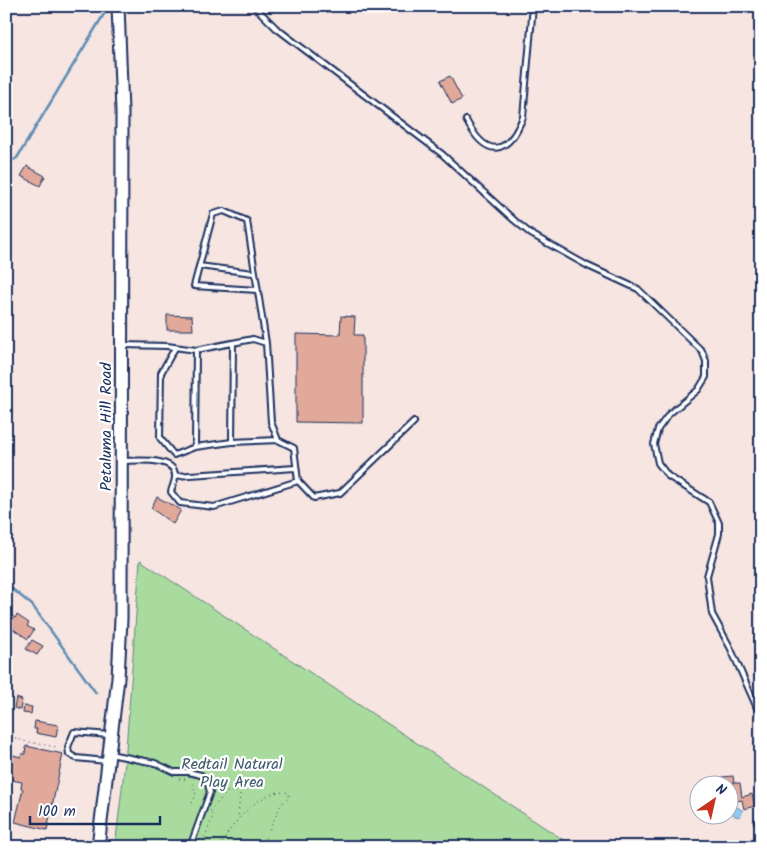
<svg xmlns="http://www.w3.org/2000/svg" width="767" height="853" font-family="Kalam,sans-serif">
<rect width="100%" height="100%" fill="#f6e5e1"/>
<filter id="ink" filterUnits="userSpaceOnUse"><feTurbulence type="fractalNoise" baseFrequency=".02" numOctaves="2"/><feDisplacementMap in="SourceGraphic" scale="10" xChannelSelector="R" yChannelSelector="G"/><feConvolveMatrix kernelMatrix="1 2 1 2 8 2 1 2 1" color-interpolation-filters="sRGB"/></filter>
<g filter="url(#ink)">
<path fill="#a8db9d" stroke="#62857e" d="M140 560 574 847H115L125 763Z"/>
<path fill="#8ecaee" stroke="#608cb4" d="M734 805 743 811 740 817 735 816 730 811V806Z"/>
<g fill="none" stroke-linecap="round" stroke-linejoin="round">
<path stroke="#608cb4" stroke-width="2.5" d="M6 164 17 158 104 14 113 6
M6 584 32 605 96 693"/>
</g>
<path fill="#e1a99a" stroke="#1b2f5e" d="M450 76 462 99 452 104 440 81Z
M27 166 45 176 40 186 21 176Z
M167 315 192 316 193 330H167Z
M341 316 355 317 354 335H363V423L296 422V334L340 335Z
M157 497 181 510 173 524 151 508Z
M17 615 29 623 27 626 34 630 28 639 7 625 12 616 15 618Z
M32 640 43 646 37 655 26 649Z
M16 698 22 700 20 710 14 708Z
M24 706 32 707 31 714 23 713Z
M35 721 58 725 56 737 36 733 37 729H34Z
M26 746 63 754 47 830 15 822 23 789 21 788 22 782 6 779V761L9 754 21 757 22 754H25Z
M733 776 734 783H740L742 797 752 794 755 806 744 809 742 800 730 802V786H723L722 777Z"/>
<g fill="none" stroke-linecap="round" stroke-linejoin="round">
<g stroke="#1b2f5e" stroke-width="8">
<path id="lane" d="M254 6 276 28 442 154 514 220 531 234 588 266 638 289 702 351 706 361V377L698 390 669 414 658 429 654 444 658 463 668 476 709 502 719 523V534L707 576 712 614 730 647 761 717
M466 120C486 158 507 157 523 117L533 6
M199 266 253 273
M257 290 194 286 213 214 224 211 247 221 266 343
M175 348 161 373 160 438 174 455 195 447
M196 350 195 447 232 442 233 344
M232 442 278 440
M122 461C136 461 177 456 175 477 175 482 172 487 171 492L180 503 214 507 298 481 294 448 278 440 271 422 266 343 253 339 196 350 167 346 123 345
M175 476 295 468
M298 481 314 498 340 493 414 422
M110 754 155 763 174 772H188L201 775 207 780 210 792 190 847
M106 761 76 758 69 754 68 747 74 732 109 735
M757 822 761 824"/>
</g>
<g stroke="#1b2f5e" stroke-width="15">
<path id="secondary" d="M98 847 118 678 121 619 122 112 118 6"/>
</g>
<path stroke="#1b2f5e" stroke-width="1" stroke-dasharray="1 4" stroke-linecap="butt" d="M6 734 23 741 62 748
M179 779H189
M192 803 196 795 192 780
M210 811 227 792 234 790 240 794 238 819
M201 847 213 816 210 812
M220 847C230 825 262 786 289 793V798L282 803 261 847"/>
<use href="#lane" stroke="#fff" stroke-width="4"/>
<use href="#secondary" stroke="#fff" stroke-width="11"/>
</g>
</g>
<g text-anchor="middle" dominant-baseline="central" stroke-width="4.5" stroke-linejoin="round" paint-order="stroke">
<g font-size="16" fill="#1b2f5e" stroke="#fff">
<text transform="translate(106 427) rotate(-90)">Petaluma Hill Road</text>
</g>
<g font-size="16" fill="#3e5a6e" stroke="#fff">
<text x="232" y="764">Redtail Natural<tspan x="232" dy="18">Play Area</tspan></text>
</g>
</g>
<rect width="767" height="853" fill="none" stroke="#fff" stroke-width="25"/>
<rect x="12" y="12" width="742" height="828" fill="none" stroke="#1b2f5e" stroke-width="2" filter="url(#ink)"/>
<g transform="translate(714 800) rotate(34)"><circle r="24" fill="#ffffff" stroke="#a4acbf"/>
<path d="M0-4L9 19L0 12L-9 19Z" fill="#c8321e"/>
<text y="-8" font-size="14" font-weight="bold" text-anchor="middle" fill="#1b2f5e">N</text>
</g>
<path d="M30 816v8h130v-8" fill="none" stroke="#1b2f5e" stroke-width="2.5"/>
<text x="38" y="816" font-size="15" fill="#1b2f5e" stroke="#ffffff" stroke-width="4" paint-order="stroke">100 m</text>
</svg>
